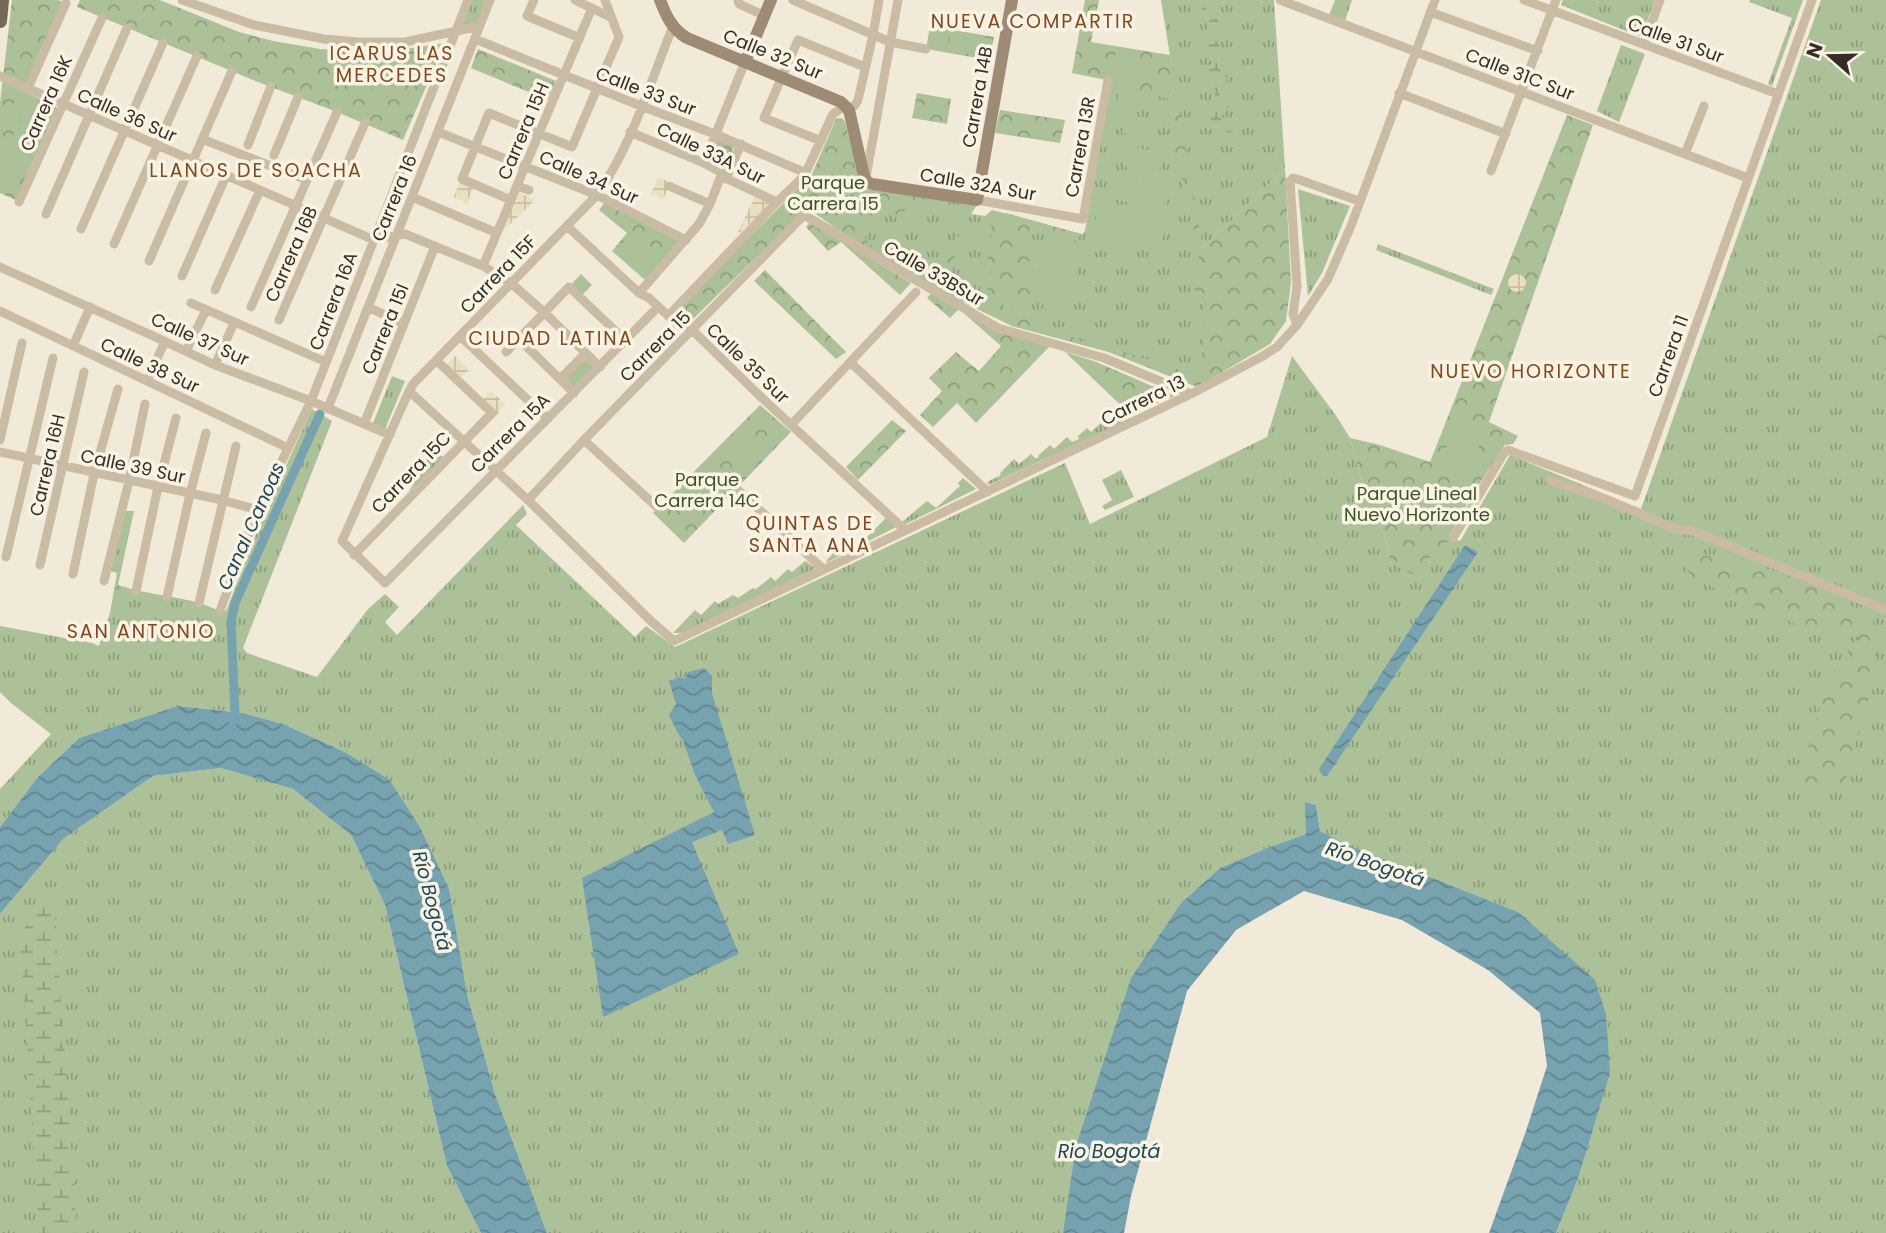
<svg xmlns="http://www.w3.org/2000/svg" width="1886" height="1233" font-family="Poppins,sans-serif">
<defs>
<pattern id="grass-tufts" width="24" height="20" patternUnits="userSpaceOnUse" patternTransform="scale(1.75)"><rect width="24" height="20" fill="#acc198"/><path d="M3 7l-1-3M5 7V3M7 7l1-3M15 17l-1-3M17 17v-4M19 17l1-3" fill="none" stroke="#8d9d7c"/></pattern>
<pattern id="forest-crowns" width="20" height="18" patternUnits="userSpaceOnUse" patternTransform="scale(1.75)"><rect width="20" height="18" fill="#acc198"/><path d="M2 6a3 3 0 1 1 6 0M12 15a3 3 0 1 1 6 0" fill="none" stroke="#8d9d7c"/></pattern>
<pattern id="wetland-marsh" width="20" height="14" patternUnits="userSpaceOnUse" patternTransform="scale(1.75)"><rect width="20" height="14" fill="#acc198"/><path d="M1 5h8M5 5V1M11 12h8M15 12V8" fill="none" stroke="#8d9d7c"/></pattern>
<pattern id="plaza-grid" width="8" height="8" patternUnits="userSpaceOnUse" patternTransform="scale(1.75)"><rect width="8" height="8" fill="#eadfbe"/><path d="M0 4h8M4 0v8" fill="none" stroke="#c9c0a3"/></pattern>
<pattern id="water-waves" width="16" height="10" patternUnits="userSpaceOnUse" patternTransform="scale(1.75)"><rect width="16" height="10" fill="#76a3af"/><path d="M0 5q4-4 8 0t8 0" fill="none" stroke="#62858e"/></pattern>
</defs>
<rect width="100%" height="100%" fill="#f2ead8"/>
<path fill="url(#grass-tufts)" d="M470 0H490L480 26 460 25Z
M1161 0H1274L1285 168 1203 248 1215 320 1197 387 1109 352 1012 326 951 296 854 241 863 189 977 205 971 214 985 216 992 210 1082 234 1085 231 1111 81 1176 94Z
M1335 0H1352L1345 21 1329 15Z
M1563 0H1655L1641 37 1561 5Z
M1750 0H1803L1772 86 1768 84 1792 18 1749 2Z
M1821 0H1886V1233H1556L1578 1179 1610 1074 1518 912 1400 865 1357 849 1320 831 1316 805 1306 802V834L1267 848 1220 868 1181 903 1063 1233H547L495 1094 467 994 449 888 419 825 389 779 343 751 283 724 243 713 178 706 79 738 37 778 0 827V789L51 734 11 703 0 692V626L92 643 99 646 110 613 117 573 110 571 125 511H134L118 585C145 594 173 596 200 603 209 606 217 611 226 611L263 516 312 409 332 421 243 648 247 653 317 677 368 609 385 594 399 607 385 622 397 635 523 505 527 514 516 525 635 637 646 626 675 647 1065 463 1090 524 1267 437 1292 356 1337 417 1350 438 1370 509 1385 536 1389 556 1452 538 1460 541 1510 455 1641 509Z
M1621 45 1645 54 1619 122 1597 111Z
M1298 189 1350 206 1322 273 1308 296Z
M1378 244 1494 289 1491 295 1376 250Z
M581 274 592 285 580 297 569 287Z
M392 376 405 381 385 429 373 423Z
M1124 413 1130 419 989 485 987 482 1001 475 1000 473 1014 459 1019 464 1031 454 1035 458H1039L1038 456 1050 445 1054 449 1067 437 1072 442 1079 439 1078 436 1087 428 1091 432 1104 420 1107 423Z
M433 448 444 458 409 492Z
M1121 470 1134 497 1105 510 1102 506 1112 500 1102 480Z
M963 478 976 489 904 525 902 522 927 501 936 508 960 486 958 483Z
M889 515 900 525 826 563 827 560 849 536 859 545Z
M805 561 816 568 683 633H673L695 610 701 615 715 601 718 604 733 595 738 598 753 588 756 589 771 577 775 581 788 569 792 572Z
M221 768 293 789 351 835 385 905 447 1166 481 1233H0V914L63 839 153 776Z"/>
<path fill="url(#forest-crowns)" d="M12 0H58L63 2 23 91 57 107 16 200 0 193V103Z
M80 0H160L239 32 273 41 320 49 369 51 405 49 445 43 403 140 337 112 253 80 77 7Z
M1085 0H1099L1091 42 1170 55 1203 248 1285 168 1291 283 1286 321 1270 344 1197 387 1109 352 1012 326 951 296 854 241 807 208 692 320 679 308 812 174 836 119 840 118 843 119 845 122 863 189 924 197 925 204 895 215 870 217 865 237 869 244 921 273 931 261 947 260 951 243 960 235 972 237 960 250 953 251 956 262 942 272 936 279 986 313 987 290 991 282V272L987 261 991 245V224L1006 213 1081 234 1076 242 1036 233 1025 236 1018 230 1011 237 1017 242 1025 241 1028 254 1035 255V260L1026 262 1023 288 1035 290 1038 299 1023 308 1011 307 1007 295 1002 294 1000 303C1010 310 1017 317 1029 318L1040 309 1045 308 1051 314 1040 323 1030 325 1122 351 1190 373 1202 355 1206 294 1193 290 1200 281 1198 243 1184 193 1182 175 1175 164 1167 163 1161 149 1170 145 1176 146 1167 114 1173 98 1169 99 1118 87 1111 81 1072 73Z
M930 26 994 37 989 60 926 49Z
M478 49 556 81 548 100 471 68Z
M917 93 951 99 947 124 912 118Z
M1000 110 1065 120 1060 143 995 133Z
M1567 115 1593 125 1489 422 1518 436 1513 444 1505 445 1472 495 1449 536 1452 538 1412 574 1398 567 1389 556 1385 536 1370 509 1350 438 1380 445 1430 462Z
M719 138 735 145 723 171 708 165Z
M605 202 681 242 645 280 612 251 627 233 599 210Z
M810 222 911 283 900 295 841 242 828 251 806 227Z
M765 270 846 352 836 359 754 281Z
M932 292 997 331 1049 347 976 423 957 403 933 427 920 415 942 391 929 378 956 352 979 371 1001 346 959 309 950 318 927 298Z
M1886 319V369H1885L1877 335Z
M1065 352 1094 361 1175 396 1130 414Z
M760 405 791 432 684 543 653 513Z
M892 420 906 431 858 480 846 467Z
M1681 550 1807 578 1873 619 1878 665 1842 793 1801 783 1810 739 1829 678 1859 637 1816 633 1691 577Z"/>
<path fill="url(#wetland-marsh)" d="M1200 0H1204L1203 5 1223 26 1212 36 1221 48 1217 66 1228 79 1219 93 1222 102 1230 108 1221 116 1223 129 1234 132 1240 144 1224 137 1218 124 1210 119 1216 91 1208 71 1212 66 1206 45 1208 29Z
M38 906H45L55 913 77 1233H39L20 936Z"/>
<path fill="#acc198" d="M951 32 991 39 986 57 947 50Z
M1115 54 1150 61 1148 80 1112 73Z
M362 59 401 74 392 96 354 82Z
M1118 87 1154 95 1151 112 1118 106Z
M19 95 43 110 35 125 7 114Z
M1124 115 1156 119 1155 138 1122 133Z
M16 127 39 138 18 181 0 173V166Z
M1127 147 1162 152 1161 169 1126 168Z
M1122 177 1168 185 1164 206 1116 200Z
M827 182 852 190 850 199 823 192Z
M1098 206 1168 217 1160 250 1093 239Z
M631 232 662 256 646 275 618 250Z
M1044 236 1080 243 1075 262 1039 258Z
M1034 265 1077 269 1073 296 1027 289Z
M584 358 595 368 575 388 565 378Z
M1456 422 1483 432 1468 480 1439 468Z
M734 434 765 448 756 467 724 452Z
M691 475 723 494 715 511 684 490Z"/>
<path fill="url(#plaza-grid)" d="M658 177 671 183 663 199 651 194Z
M460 181 474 186 467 203 454 197Z
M518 192 535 200 503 231Z
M757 192 775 200 736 236Z
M1508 283a9 9 0 1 1 18 0a9 9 0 1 1-18 0Z
M455 356 469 370 458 381 444 367Z
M491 391 505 404 496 416 480 402Z"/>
<path fill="url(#water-waves)" d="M1465 545 1478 552 1327 776 1322 775 1319 769Z
M704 668 712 676V693L755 835 728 844 722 830 692 842 739 954 603 1017 582 878 714 812 695 775 683 740 677 732 669 715 676 704 669 681 680 677 685 679 688 672Z
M178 706 243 713 283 724 343 751 389 779 419 825 449 888 467 994 495 1094 547 1233H481L447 1166 385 905 351 835 293 789 221 768 153 776 63 839 0 914V827L37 778 79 738Z
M1305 802 1316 805 1320 831 1357 849 1400 865 1518 912 1595 980 1606 1014 1610 1074 1578 1179 1556 1233H1489L1526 1131 1547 1066 1540 1013 1488 970 1402 920 1304 891 1236 930 1187 991 1131 1196 1124 1233H1063L1076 1146 1131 978 1181 903 1220 868 1267 848 1306 834Z"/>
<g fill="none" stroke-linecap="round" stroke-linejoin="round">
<path stroke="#76a3af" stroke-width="9" d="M233 722 235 713 231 622 235 603 320 414"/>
<path stroke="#cabca4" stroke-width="9" d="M182 0 254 25 324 39 359 42H405L480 26
M534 0 527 16 580 38
M575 0 612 18
M738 0 739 4 765 16
M793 0 890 42 926 49
M1280 0 1748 178
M1524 0 1778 94
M1430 12 1538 51
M475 39 641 106 715 134 806 173
M1644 44 1660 0
M0 76 374 240 405 234 483 266 512 284 545 313 600 367
M28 88 66 3
M1399 93 1506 134
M849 110 855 105 858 100 873 35 879 0
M438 132 597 195 686 240
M630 132 704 163 722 173 721 176 777 202
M202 139 307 180
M821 141 764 118 798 40 865 67
M248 145 271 86
M1685 154 1704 106
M274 155 298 97
M704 163 745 62
M1491 171 1556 0
M866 177 898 0
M726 179 741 144
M517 186 529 190
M669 186 710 204
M412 197 497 233
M511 200 462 179 489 113 572 147 619 37 605 0
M977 200 1083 219 1108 80
M19 202 102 18
M46 214 127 28
M567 226 639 293 649 298 676 323 681 325 686 324 762 398 905 530
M81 229 163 43
M114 244 197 56
M149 261 232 71
M483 266 592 8
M0 267 151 335 215 365 311 401 390 435
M182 276 226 176
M215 290 260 190
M639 293 699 224 710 204 721 176
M191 303 326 362
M251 307 337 112
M368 307 404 324
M658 307 385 583 342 541 409 391 414 383 597 195C632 145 650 83 673 26
M0 311 288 448
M668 316 777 202 804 176 833 114 845 106
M279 320 365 123
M1297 325 1293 314 1297 286 1290 181 1293 178 1297 179 1359 201
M460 336 548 419
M519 339 574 393
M73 346 90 307
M186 351 206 310
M506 352 569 287 626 341
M850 362 988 492
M215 365 234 323
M560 379 586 353
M147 381 165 341
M409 391 528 500 652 622 674 641 1191 394 1263 356 1277 347 1297 325 1328 279 1351 226 1435 0
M328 408 490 0
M364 424 435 246
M791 425 916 292
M0 440 22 343
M584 440 658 508
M0 452 222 500 258 510
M1550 480 1605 499 1675 529 1693 531 1886 610
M737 489 823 569
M528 500 584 440 804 215 998 328 1104 358 1191 394
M1453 538 1504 453 1508 450 1635 496 1812 0
M354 555 492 413 436 360
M6 557 53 358
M40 565 84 372
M73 574 94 474 118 389
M104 581 129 481 145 404
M136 591 158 487 176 418
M167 597 190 494 206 433
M199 603 236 446
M220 611 240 555 258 510 311 401 468 0"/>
<path stroke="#9d8b75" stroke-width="12" d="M660 0C666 16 672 29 687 38L841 102 849 110 864 176 867 182 872 184 977 200 1012 0
M745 62 771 0"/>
<path stroke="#776756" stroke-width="14" d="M0 21 2 0"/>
</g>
<g text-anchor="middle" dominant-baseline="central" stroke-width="7" stroke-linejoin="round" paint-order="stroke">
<g font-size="18" fill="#352d26" stroke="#f9f3e4">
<text transform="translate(1676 40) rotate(20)">Calle 31 Sur</text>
<text transform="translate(773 54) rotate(22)">Calle 32 Sur</text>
<text transform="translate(1520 74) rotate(21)">Calle 31C Sur</text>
<text transform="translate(646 91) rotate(21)">Calle 33 Sur</text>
<text transform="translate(977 97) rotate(-80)">Carrera 14B</text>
<text transform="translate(46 103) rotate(-66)">Carrera 16K</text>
<text transform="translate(127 115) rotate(24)">Calle 36 Sur</text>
<text transform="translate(523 131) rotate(-67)">Carrera 15H</text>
<text transform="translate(1080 147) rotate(-80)">Carrera 13R</text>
<text transform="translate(711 153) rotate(26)">Calle 33A Sur</text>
<text transform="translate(589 177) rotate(24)">Calle 34 Sur</text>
<text transform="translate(978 184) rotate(10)">Calle 32A Sur</text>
<text transform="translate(394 198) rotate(-68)">Carrera 16</text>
<text transform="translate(291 254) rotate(-66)">Carrera 16B</text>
<text transform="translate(934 273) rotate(30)">Calle 33BSur</text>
<text transform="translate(498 274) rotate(-46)">Carrera 15F</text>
<text transform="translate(333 301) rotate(-69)">Carrera 16A</text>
<text transform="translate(385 329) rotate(-68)">Carrera 15I</text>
<text transform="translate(200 339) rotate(24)">Calle 37 Sur</text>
<text transform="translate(655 346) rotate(-45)">Carrera 15</text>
<text transform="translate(1668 356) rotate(-70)">Carrera 11</text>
<text transform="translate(748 363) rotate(44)">Calle 35 Sur</text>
<text transform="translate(150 365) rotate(25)">Calle 38 Sur</text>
<text transform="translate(1143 400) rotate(-26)">Carrera 13</text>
<text transform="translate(510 433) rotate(-45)">Carrera 15A</text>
<text transform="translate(47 465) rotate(-77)">Carrera 16H</text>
<text transform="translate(133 466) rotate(12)">Calle 39 Sur</text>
<text transform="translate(411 472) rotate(-46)">Carrera 15C</text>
</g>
<g font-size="18" fill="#3c5329" stroke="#f9f3e4">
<text x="833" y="182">Parque<tspan x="833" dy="21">Carrera 15</tspan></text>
<text x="707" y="479">Parque<tspan x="707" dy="21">Carrera 14C</tspan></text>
<text x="1417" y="493">Parque Lineal<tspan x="1417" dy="21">Nuevo Horizonte</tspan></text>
</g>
<g font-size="19" letter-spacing="2" fill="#85491d" stroke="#f9f3e4">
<text x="1033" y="21">NUEVA COMPARTIR</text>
<text x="392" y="53">ICARUS LAS<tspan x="392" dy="22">MERCEDES</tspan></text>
<text x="256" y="170">LLANOS DE SOACHA</text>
<text x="551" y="338">CIUDAD LATINA</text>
<text x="1531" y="371">NUEVO HORIZONTE</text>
<text x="810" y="523">QUINTAS DE<tspan x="810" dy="22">SANTA ANA</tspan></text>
<text x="141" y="631">SAN ANTONIO</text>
</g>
<g font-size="19" font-style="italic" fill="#1b4857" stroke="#f9f3e4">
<text transform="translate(251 526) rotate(-66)">Canal Canoas</text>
<text transform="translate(1375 864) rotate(19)">Río Bogotá</text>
<text transform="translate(432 901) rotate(75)">Río Bogotá</text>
<text x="1109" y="1151">Rio Bogotá</text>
</g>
</g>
<g transform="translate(1830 56) rotate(290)" stroke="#f9f3e4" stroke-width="5" paint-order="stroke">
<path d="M0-5L12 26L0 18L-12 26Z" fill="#352d26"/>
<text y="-10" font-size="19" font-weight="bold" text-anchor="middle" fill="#352d26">N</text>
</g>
</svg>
